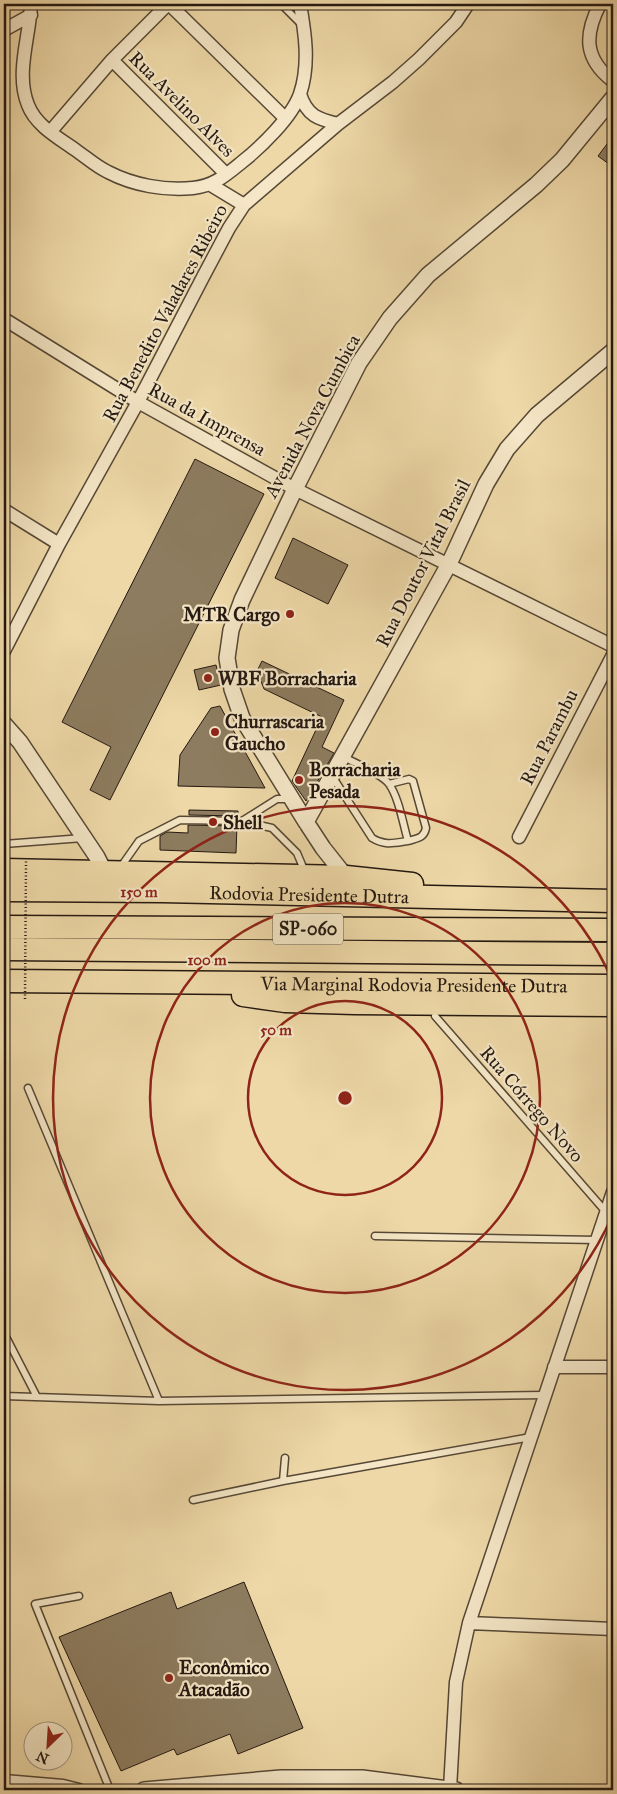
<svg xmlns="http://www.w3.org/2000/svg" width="617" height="1794" font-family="'IM FELL Great Primer',serif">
<rect width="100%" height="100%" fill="#eed8a7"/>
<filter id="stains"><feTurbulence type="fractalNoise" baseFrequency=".004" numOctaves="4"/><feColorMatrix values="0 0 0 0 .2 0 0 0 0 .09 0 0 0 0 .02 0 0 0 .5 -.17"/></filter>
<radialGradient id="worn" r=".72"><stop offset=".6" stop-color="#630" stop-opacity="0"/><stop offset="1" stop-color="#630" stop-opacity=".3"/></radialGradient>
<path fill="#8d7c5f" stroke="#241811" d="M613 136V167L598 156Z
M195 459 264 494 110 800 90 790 111 747 62 722Z
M293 538 348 565 328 604 275 578Z
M262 661 344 700 322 747 334 753 306 801 292 781 322 717 264 689 257 671Z
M216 665 221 685 199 690 194 670Z
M220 706 265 788 178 786 180 755 211 708Z
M189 810 238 811V816L189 815Z
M188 825 237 826 236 853 160 850V836L167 832 188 833Z
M244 1582 303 1728 238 1754 230 1734 177 1755 174 1749 121 1771 59 1637 171 1592 177 1609Z"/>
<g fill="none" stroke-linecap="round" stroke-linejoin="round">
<g stroke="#564836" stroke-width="9">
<path id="service" d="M281 4 301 24
M332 776 372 838C385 846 394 843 408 841 403 824 399 798 389 784 381 773 354 763 342 756
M389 784 409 779 413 781 426 828C424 838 418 838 408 841
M242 821 272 828 297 853 305 872
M4 844 83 838
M120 868 139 841 180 820 242 821 277 799H290
M435 1016 606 1212
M28 1088 159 1401 545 1395
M375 1236 598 1240
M4 1333 37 1397
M4 1396 159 1401
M283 1481 285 1458
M193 1500 283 1481 531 1437
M79 1596 35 1604 110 1790"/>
</g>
<g stroke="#564836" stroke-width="15">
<path id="minor" d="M31 4C30 36 15 73 28 105 36 126 59 138 77 151 87 158 97 167 108 172 133 185 165 191 193 188 214 186 226 175 242 162 261 147 292 117 300 94 310 64 305 33 300 4
M169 4 285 118
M600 4C584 35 584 59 613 81
M4 30 31 15
M112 60 226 174
M300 94C307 116 318 119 338 124
M50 132 112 60 168 4
M211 185 244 205
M4 319 138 402 295 489 613 646
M4 510 59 544
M4 651 59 544 138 402 203 277 229 228 244 205 338 124 393 82 419 59 456 22 468 4
M519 837 613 655
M554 1367H613
M469 1623 613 1629
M4 1781 63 1786 79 1790
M450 1789 456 1682 469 1623 613 1192
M275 1790 281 1778"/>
</g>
<g stroke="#564836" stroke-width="18">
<path id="tertiary" d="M4 724 20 742 97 857 105 873
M306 822 449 564 486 484 507 449 537 415 613 351
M346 877 323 848 306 822 242 718 232 689 227 658 231 630 242 600 295 489 359 363 390 318 428 275 536 185 562 160 613 98
M144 1790 281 1778H362L456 1790"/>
</g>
<g stroke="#241811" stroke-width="25">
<g id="motorway">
<path d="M4 870 346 877 412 884"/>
<path id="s1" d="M4 890 162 891 613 901"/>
<path d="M4 927 613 930"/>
<path d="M4 949 613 954"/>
<path id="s2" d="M4 981 613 986"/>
<path d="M243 995 285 1001 355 1003 613 1005"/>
</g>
</g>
<use href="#service" stroke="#f4e6c6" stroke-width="6"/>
<use href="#minor" stroke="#f4e6c6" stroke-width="12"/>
<use href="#tertiary" stroke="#f4e6c6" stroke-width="15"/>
<use href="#motorway" stroke="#eed8a7" stroke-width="22"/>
<path stroke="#241811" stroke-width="2.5" stroke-dasharray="1 2.5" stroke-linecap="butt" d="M25 999 26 861"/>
</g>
<g fill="none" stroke="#8f2418" stroke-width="2.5">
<circle cx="345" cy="1098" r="97"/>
<circle cx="345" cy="1098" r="195"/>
<path d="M613 1214A292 292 0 1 1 613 982"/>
</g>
<g fill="#8f2418" stroke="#f4e6c6" stroke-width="2">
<circle cx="290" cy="614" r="5"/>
<circle cx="208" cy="678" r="5"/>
<circle cx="215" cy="732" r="5"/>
<circle cx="299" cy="780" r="5"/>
<circle cx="213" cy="822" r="5"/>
<circle cx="169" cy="1678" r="5"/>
</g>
<g text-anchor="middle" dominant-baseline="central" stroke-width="4.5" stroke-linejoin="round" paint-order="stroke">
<rect fill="#f4e6c6" stroke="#625647" stroke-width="1" x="273" y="913.5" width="70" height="31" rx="4"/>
<g font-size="18" font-weight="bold" fill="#241811">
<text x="308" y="929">SP-060</text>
</g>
<g font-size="19" fill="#241811" stroke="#f4e6c6">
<text transform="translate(182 104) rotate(45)">Rua Avelino Alves</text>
<text transform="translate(165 313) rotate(-62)">Rua Benedito Valadares Ribeiro</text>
<text transform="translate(312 416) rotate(-62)">Avenida Nova Cumbica</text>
<text transform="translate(207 419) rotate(29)">Rua da Imprensa</text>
<text transform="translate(423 563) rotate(-63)">Rua Doutor Vital Brasil</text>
<text transform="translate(549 737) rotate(-63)">Rua Parambu</text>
<text stroke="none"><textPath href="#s1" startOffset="305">Rodovia Presidente Dutra</textPath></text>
<text stroke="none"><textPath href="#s2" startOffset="410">Via Marginal Rodovia Presidente Dutra</textPath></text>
<text transform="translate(532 1104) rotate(49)">Rua Córrego Novo</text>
</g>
<g font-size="19" font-weight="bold" fill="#241811" stroke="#f4e6c6" text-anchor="start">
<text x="280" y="614" text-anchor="end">MTR Cargo</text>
<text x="218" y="678">WBF Borracharia</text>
<text x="225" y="721">Churrascaria<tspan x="225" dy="22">Gaucho</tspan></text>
<text x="309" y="769">Borracharia<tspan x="309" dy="22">Pesada</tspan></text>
<text x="223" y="822">Shell</text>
<text x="179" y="1667">Econômico<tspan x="179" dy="22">Atacadão</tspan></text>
</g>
</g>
<circle cx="345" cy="1098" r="8" fill="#8f2418" stroke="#f4e6c6" stroke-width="2.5"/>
<g font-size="15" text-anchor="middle" font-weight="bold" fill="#8f2418" stroke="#f4e6c6" stroke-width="4.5" stroke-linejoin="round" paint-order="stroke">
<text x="139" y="897">150 m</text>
<text x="207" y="965">100 m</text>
<text x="276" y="1035">50 m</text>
</g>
<rect width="617" height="1794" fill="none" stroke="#eed8a7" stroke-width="20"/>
<rect x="5" y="5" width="607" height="1784" fill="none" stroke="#241811" stroke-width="2.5"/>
<rect x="10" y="10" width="597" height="1774" fill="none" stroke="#241811"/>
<g transform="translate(48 1746) rotate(205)"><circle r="24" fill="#f4e6c6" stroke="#a1947e"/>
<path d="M0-4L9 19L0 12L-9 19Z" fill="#8f2418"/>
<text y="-8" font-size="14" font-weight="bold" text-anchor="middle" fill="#241811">N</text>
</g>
<rect width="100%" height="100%" filter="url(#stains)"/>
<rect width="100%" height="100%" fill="url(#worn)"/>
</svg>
